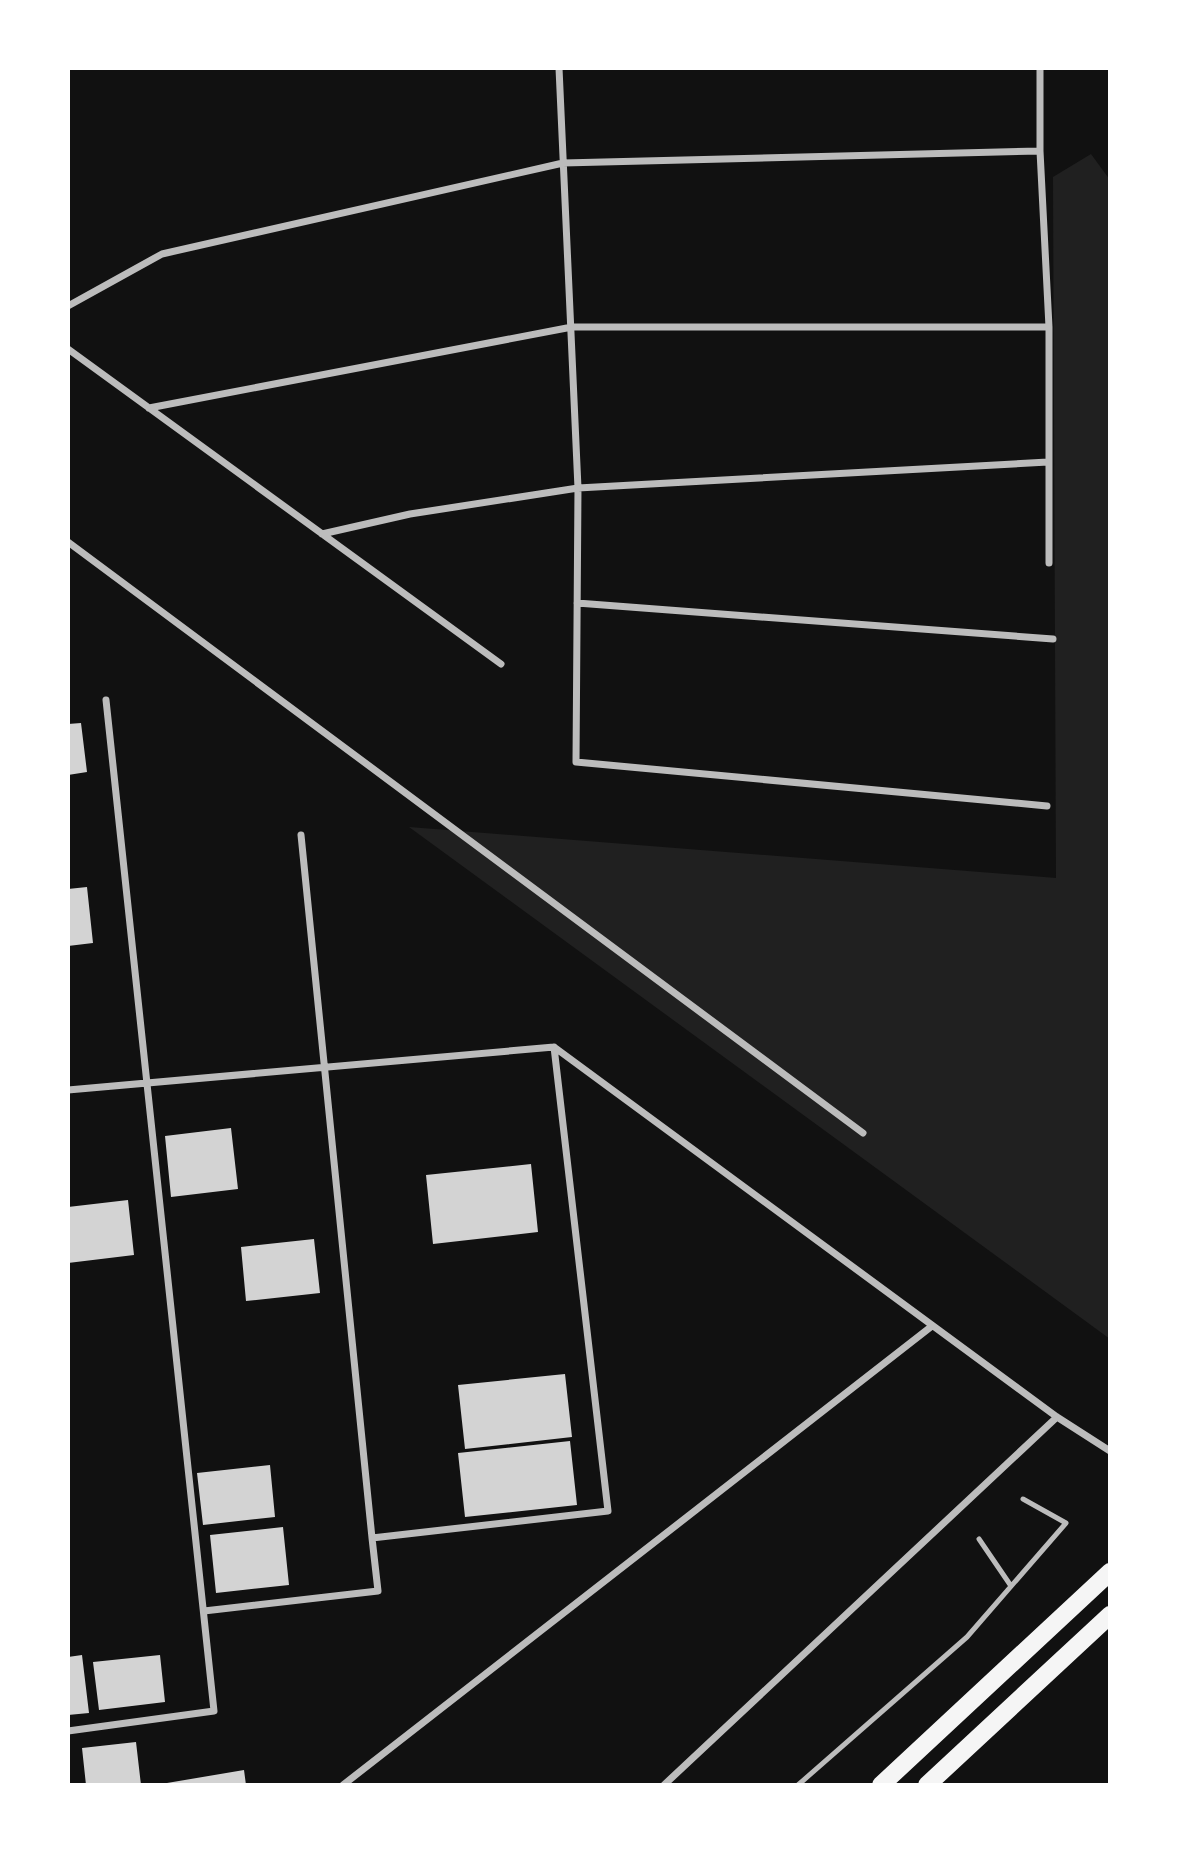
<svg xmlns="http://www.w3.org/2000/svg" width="1178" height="1853" font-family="Bitter,serif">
<rect width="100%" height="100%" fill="#111"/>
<path fill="#202020" d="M1091 154 1110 180V1339L409 827 1056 878 1053 177Z"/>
<path fill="#d3d3d3" d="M81 723 87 772 68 775V724Z
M87 887 93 943 68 946V889Z
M231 1128 238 1189 171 1197 165 1136Z
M531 1164 538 1232 433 1244 426 1175Z
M128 1200 134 1255 68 1263V1207Z
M314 1239 320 1293 246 1301 241 1247Z
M565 1374 572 1437 465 1449 458 1385Z
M570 1441 577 1505 465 1517 458 1453Z
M270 1465 275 1517 203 1525 197 1473Z
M283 1527 289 1585 216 1593 210 1535Z
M82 1655 89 1713 68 1715V1657Z
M160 1655 165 1702 99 1710 93 1662Z
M136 1742 141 1785H86L82 1748Z
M244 1770 246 1785H167V1783Z"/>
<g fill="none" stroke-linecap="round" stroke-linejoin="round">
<path stroke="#bcbcbc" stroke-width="5" d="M979 1539 1011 1586
M798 1785 967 1637 1066 1523 1023 1499"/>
<path stroke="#bcbcbc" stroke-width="7" d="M559 68 578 488 1048 462
M1040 68V151L1049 327V563
M68 306 162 254 563 163 1040 151
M68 349 501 664
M149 408 572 327H1049
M322 534 410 514 578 488 576 762 1047 806
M68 542 863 1133
M577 603 1053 639
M301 835 372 1538
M68 1090 554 1047 1057 1417 1110 1451
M204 1611 378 1591 372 1538 608 1511 554 1047
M68 1731 214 1711 106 700
M343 1785 932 1326
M664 1785 1057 1417"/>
<path stroke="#f5f5f5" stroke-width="18" d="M881 1785 1110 1572
M927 1785 1110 1615"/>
</g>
<rect width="1178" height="1853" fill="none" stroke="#ffffff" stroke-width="140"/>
</svg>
